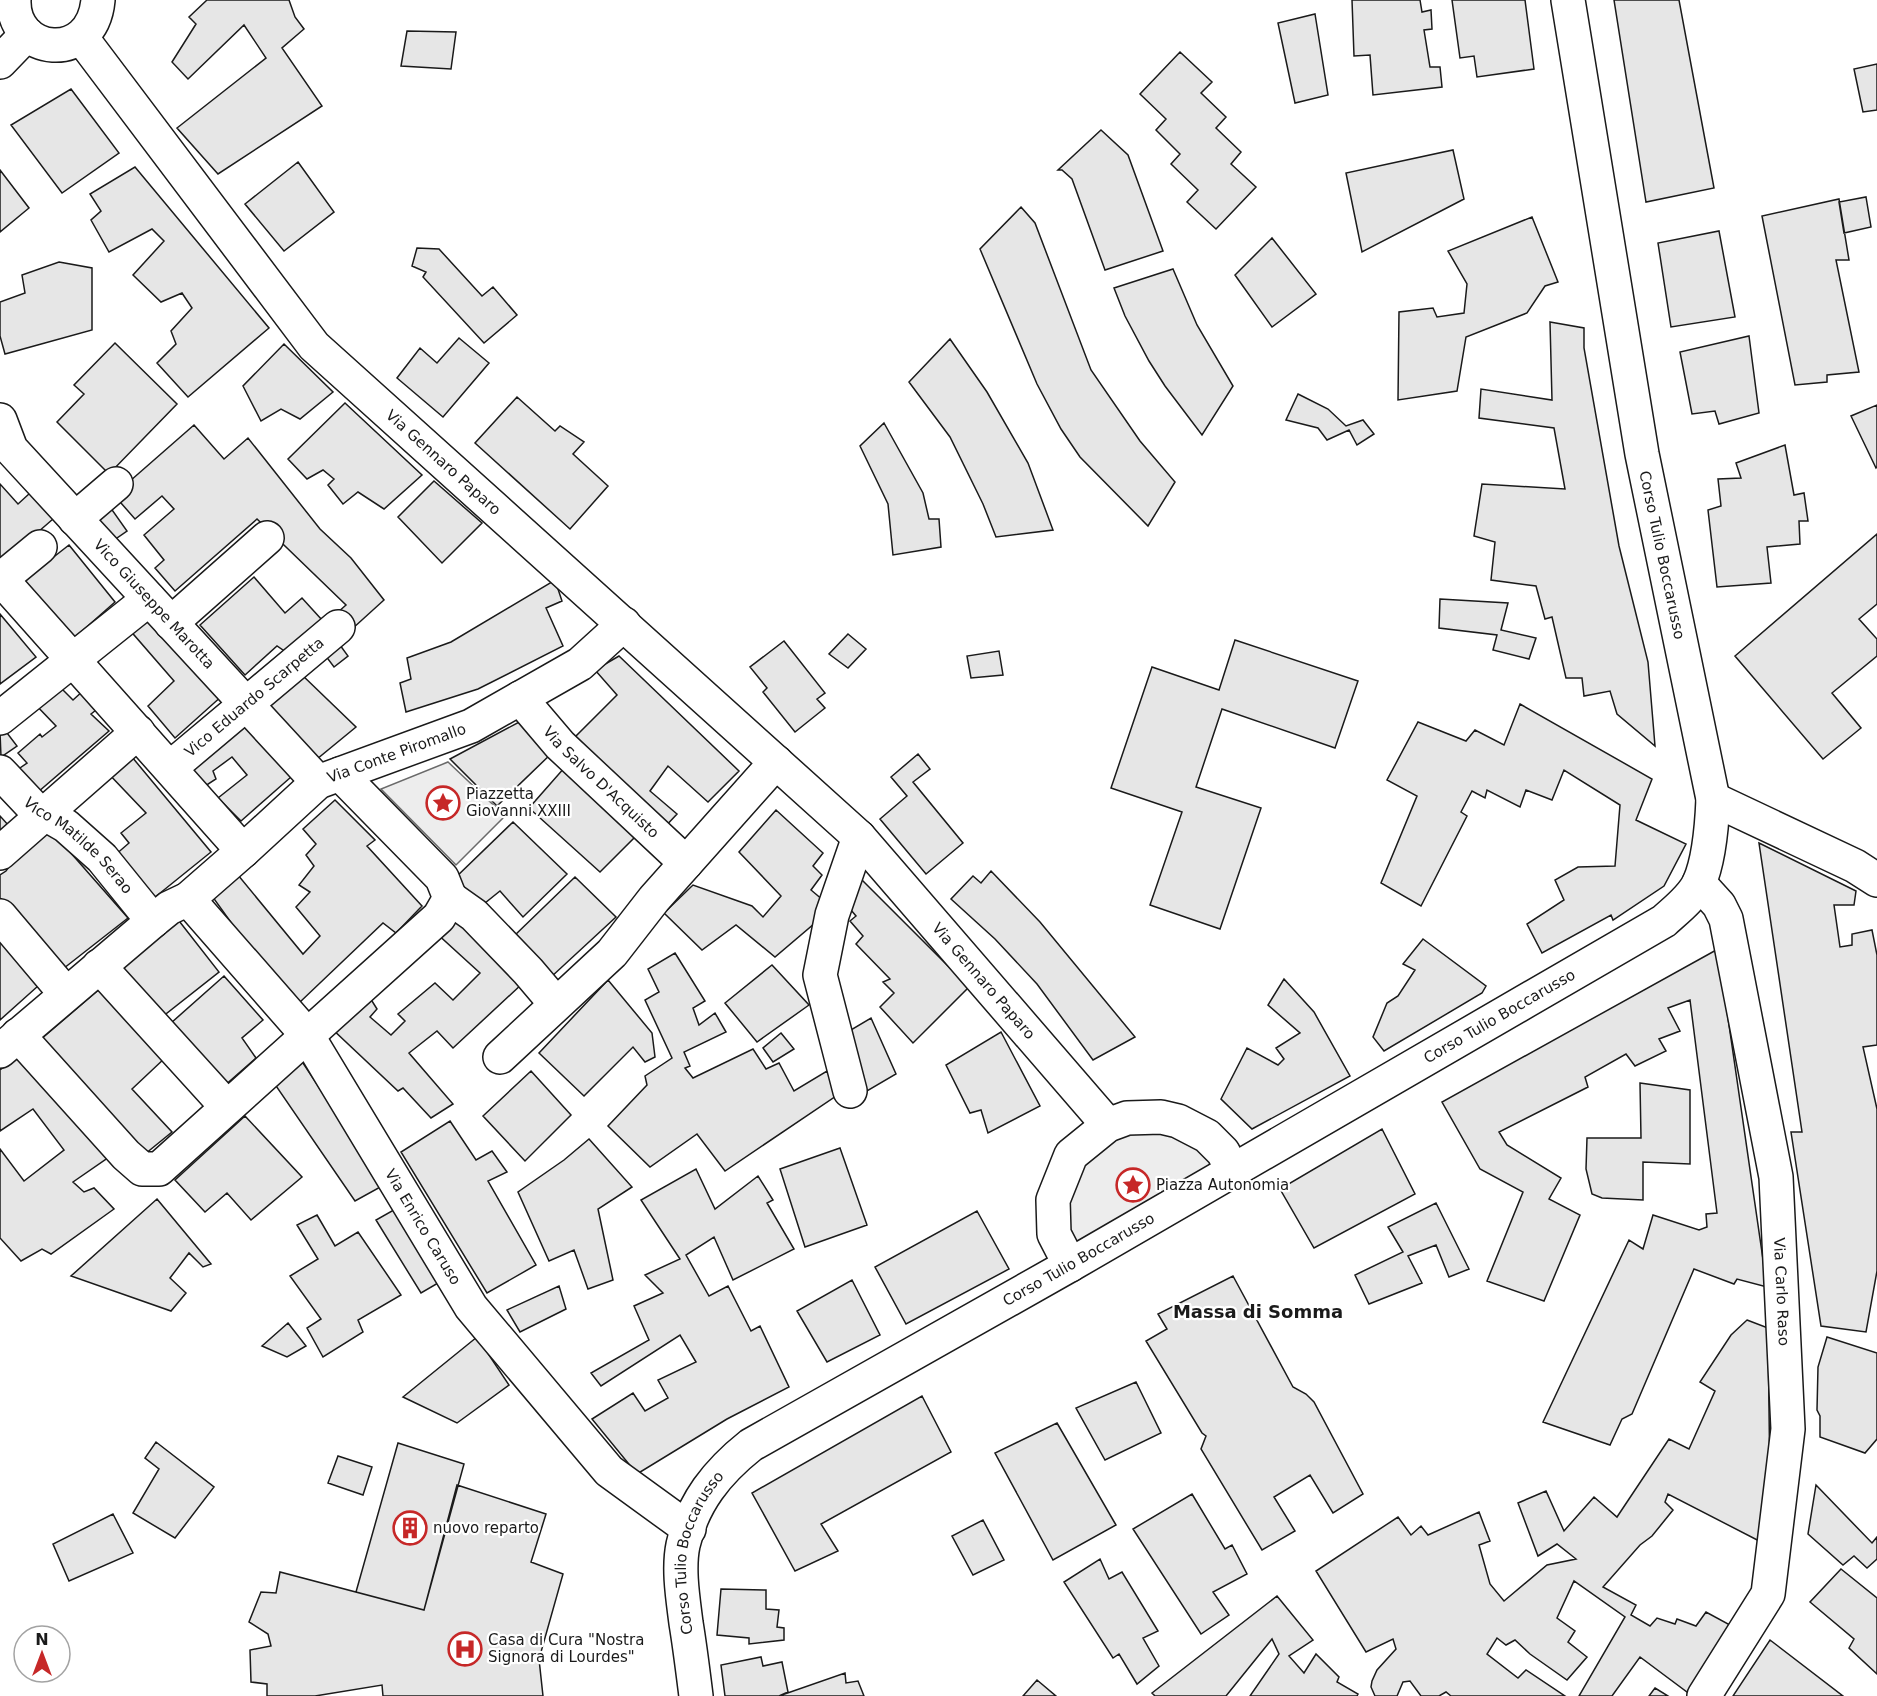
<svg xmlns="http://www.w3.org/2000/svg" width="1877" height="1696" font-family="'DejaVu Sans',sans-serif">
<rect width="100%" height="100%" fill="#fff"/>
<path fill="#ededed" stroke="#6a6a6a" stroke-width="1.5" d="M448 762 505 816 456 865 381 789Z
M1161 1117 1233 1171 1070 1265 1054 1234 1071 1155Z"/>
<path fill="#e6e6e6" stroke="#1a1a1a" stroke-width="1.5" d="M207 0H289L295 17 304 29 282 48 322 106 218 174 177 128 266 58 244 25 188 79 172 62 196 24 189 17Z
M1352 0H1420L1422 12 1431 10 1432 29 1424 30 1430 67H1440L1442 87 1373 95 1370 55 1354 56Z
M1452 0H1525L1534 69 1477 77 1474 56 1460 58Z
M1614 0H1679L1714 188 1646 202Z
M1315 14 1328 95 1295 103 1278 23Z
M407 31 456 32 451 69 401 66Z
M1180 52 1212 82 1201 93 1226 117 1216 128 1241 152 1231 164 1256 187 1216 229 1187 202 1198 190 1171 164 1180 154 1156 130 1166 119 1140 94Z
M1877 64V110L1863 112 1854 69Z
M71 89 119 153 62 193 11 125Z
M1101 130 1128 155 1163 251 1105 270 1072 179 1062 170H1058Z
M1453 150 1464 199 1362 252 1346 173Z
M298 162 334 212 284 251 245 204Z
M135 167 269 328 188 397 157 363 176 344 171 331 192 308 182 293 161 302 133 275 164 241 152 229 109 252 91 220 101 211 90 194Z
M0 170 29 208 0 232Z
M1866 197 1871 227 1844 233 1839 202Z
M1839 199 1849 260H1836L1859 372 1827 375V382L1795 385 1762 216Z
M1021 207 1035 223 1091 370 1140 441 1175 482 1148 526 1080 457 1061 429 1037 384 980 249Z
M1532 217 1558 282 1545 286 1527 313 1466 337 1457 391 1398 400 1399 312 1433 308 1437 317 1464 313 1467 284 1448 251Z
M1719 231 1735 317 1671 327 1658 243Z
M1272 238 1316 294 1272 327 1235 275Z
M417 248 439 249 482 296 493 287 517 315 484 343 423 277 426 272 412 266Z
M59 262 92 268V330L5 354 0 336V302L25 293 22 275Z
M1173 269 1197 325 1233 386 1202 435 1165 386 1149 361 1125 316 1114 288Z
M1550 322 1584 328V348L1619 546 1648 662 1655 746 1617 714 1610 691 1584 696 1582 678H1566L1552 617 1545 619 1536 586 1491 580 1495 542 1474 536 1482 484 1565 489 1554 428 1479 418 1481 389 1552 400Z
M1749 336 1759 413 1719 424 1715 411 1692 414 1680 352Z
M459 338 489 363 443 417 397 378 420 348 437 363Z
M950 339 987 392 1028 463 1053 530 996 537 983 504 950 437 909 382Z
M115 343 177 404 109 474 57 422 84 394 74 385Z
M284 344 333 392 300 419 281 409 261 421 243 386Z
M1298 394 1328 409 1346 426 1363 420 1374 434 1357 445 1349 430 1327 440 1318 428 1286 420Z
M517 397 555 431 560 426 584 442 573 454 608 486 570 529 475 443Z
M345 403 422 475 384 509 358 492 343 504 328 485 334 479 323 470 307 479 288 459Z
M1877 405V467L1876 468 1851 416Z
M884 423 923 493 929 519H939L941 547 893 555 888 504 860 446Z
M194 425 224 459 248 438 320 529 351 558 384 600 352 629 337 613 346 605 257 519 175 591 155 568 164 560 144 535 174 509 162 496 135 519 114 495Z
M1785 445 1794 495 1804 493 1808 521H1799L1800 544 1767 547 1771 583 1717 587 1708 510 1721 506 1718 479 1741 478 1736 463Z
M434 481 482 523 442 563 398 517Z
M0 484 18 504 30 493 53 519 0 565Z
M110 507 127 531 114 540 93 518Z
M1877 534V604L1859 619 1877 639V656L1832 693 1861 728 1823 759 1735 656Z
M69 545 115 602 73 639 23 581Z
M254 577 285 613 302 598 322 620 286 652 277 646 245 675 200 625Z
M555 580 562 601 546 608 563 646 478 689 406 712 400 683 411 679 407 658 451 642Z
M1440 599 1508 603 1501 630 1536 638 1529 659 1493 650 1497 635 1439 628Z
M150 611 223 695 175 738 148 706 174 681 128 628Z
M0 614 36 657 0 684Z
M848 634 866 649 848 668 829 654Z
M1235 640 1358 681 1335 748 1222 709 1196 787 1261 808 1220 929 1150 905 1182 812 1111 788 1152 667 1219 690Z
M337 641 348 656 334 667 322 651Z
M784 641 825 693 817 699 825 708 795 732 763 692 767 688 750 667Z
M999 651 1003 675 971 678 967 656Z
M619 656 739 771 708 802 668 766 650 791 677 814 662 830 569 743 617 695 595 670Z
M300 673 356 727 317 759 261 704Z
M57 684 73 700 84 690 100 707 91 714 109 731 38 792 17 770 27 763 18 753 40 734 42 737 56 726 34 703Z
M1520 704 1652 779 1636 820 1686 844 1664 886 1613 920 1611 915 1542 953 1527 924 1564 900 1555 880 1578 867 1615 866 1620 805 1564 770 1552 800 1526 790 1520 807 1487 790 1485 798 1472 791 1461 812 1467 816 1421 906 1381 883 1417 796 1387 780 1418 722 1466 741 1475 730 1504 745Z
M523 720 554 751 497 806 450 759Z
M244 721 291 777 241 821 218 798 247 775 232 757 213 771 216 779 199 790 183 770Z
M4 729 17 746 1 757 0 732Z
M127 751 211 852 149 902 114 856 129 843 121 833 146 813 106 771Z
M918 754 930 769 913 782 963 843 926 874 880 819 907 796 891 777Z
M565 767 639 833 600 872 529 808Z
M335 800 375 840 367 846 422 906 396 933 383 923 299 1003 250 949 212 896 238 875 303 954 320 936 296 907 310 892 299 885 314 866 306 855 316 844 303 829Z
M776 810 823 853 813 866 822 875 811 890 824 901 815 923 775 957 736 925 702 950 664 913 693 885 752 906 763 917 781 896 739 852Z
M0 816 9 826 0 834Z
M513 822 567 874 523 917 500 891 480 907 453 880Z
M48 827 128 918 59 972 0 898V875L6 871 13 861Z
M1759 843 1856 891 1854 905H1834L1840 947 1852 945V934L1872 930 1877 955V1045L1863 1047 1877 1109V1271L1866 1332 1821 1326 1791 1132H1802Z
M991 871 1040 922 1135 1037 1093 1060 1037 984 995 939 951 899 973 876 981 883Z
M858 876 969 987 913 1043 880 1007 894 993 883 982 890 979 856 944 863 936 850 921 856 916 845 903Z
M575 877 616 917 550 978 514 936Z
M454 915 523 983 453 1048 437 1031 409 1053 453 1104 431 1118 403 1088 398 1091 329 1026 367 993 377 1009 370 1017 391 1035 405 1021 398 1014 435 983 453 1000 480 973 434 931Z
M176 917 219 972 162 1017 116 967Z
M0 937 38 986 0 1020Z
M1423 939 1486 986 1482 993 1384 1051 1373 1037 1387 1003 1398 996 1415 970 1403 964Z
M1718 949 1767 1287 1737 1279 1734 1284 1694 1269 1632 1414 1622 1419 1610 1445 1543 1422 1629 1240 1643 1249 1653 1215 1699 1230 1707 1227 1706 1214 1717 1213 1690 1000 1668 1008 1680 1031 1659 1039 1666 1051 1635 1066 1626 1054 1585 1077 1588 1087 1499 1132 1507 1145 1561 1178 1549 1199 1580 1215 1544 1301 1487 1281 1523 1192 1480 1169 1442 1102Z
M675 953 705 1001 693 1008 699 1025 715 1013 726 1032 684 1052 690 1066 685 1068 693 1078 753 1049 766 1069 779 1063 794 1091 827 1071 839 1094 725 1171 697 1134 650 1167 608 1126 647 1085 645 1076 672 1058 645 1000 659 992 648 969Z
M772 965 809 1005 757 1042 725 1003Z
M224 976 263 1020 242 1038 256 1058 223 1087 171 1023Z
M1284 979 1314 1012 1350 1076 1252 1129 1221 1099 1247 1048 1278 1065 1284 1059 1276 1048 1300 1033 1268 1005Z
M608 980 652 1033 655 1057 645 1062 633 1047 584 1096 539 1053Z
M103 986 166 1057 132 1089 172 1132 145 1154 40 1040Z
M871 1018 896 1074 867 1091 844 1034Z
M1001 1032 1040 1106 988 1133 981 1110 970 1113 946 1065Z
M781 1033 794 1049 773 1062 763 1048Z
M25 1051 109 1157 73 1182 84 1192 94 1188 114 1209 51 1254 42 1249 21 1261 0 1238V1149L24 1181 64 1150 33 1109 0 1131V1070Z
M301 1060 384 1185 355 1201 274 1083Z
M531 1071 571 1115 525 1161 483 1116Z
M1640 1083 1690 1090V1164L1643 1162V1200L1602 1198 1592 1194 1586 1169 1587 1138H1641Z
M245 1116 302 1177 251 1220 227 1193 205 1212 175 1180Z
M450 1121 476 1160 492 1151 507 1172 488 1181 536 1265 487 1293 401 1152Z
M1382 1129 1415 1194 1314 1248 1280 1189Z
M589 1139 632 1187 598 1209 613 1280 588 1289 574 1250 549 1261 518 1192 564 1160Z
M840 1148 867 1225 805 1247 780 1169Z
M696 1169 715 1209 758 1176 773 1200 767 1203 794 1249 733 1280 714 1237 686 1255 709 1296 728 1286 751 1331 760 1326 789 1387 727 1419 637 1474 592 1419 633 1393 645 1411 668 1398 658 1380 696 1362 680 1335 601 1386 591 1373 649 1340 634 1306 663 1293 645 1275 680 1259 641 1200Z
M157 1199 211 1264 203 1267 189 1253 170 1278 186 1293 171 1311 71 1276Z
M1436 1203 1469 1269 1449 1277 1436 1245 1408 1256 1422 1283 1369 1304 1355 1275 1403 1252 1388 1227Z
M399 1207 445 1279 421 1293 376 1220Z
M977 1211 1009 1269 906 1324 875 1267Z
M317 1215 335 1246 358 1232 401 1295 358 1320 363 1332 323 1357 307 1328 321 1319 290 1276 318 1259 297 1225Z
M1233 1276 1293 1387 1306 1394 1314 1402 1363 1494 1333 1513 1310 1475 1274 1497 1295 1531 1262 1550 1201 1449 1206 1436 1202 1433 1146 1341 1167 1329 1158 1314Z
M852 1280 880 1335 827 1362 797 1311Z
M559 1286 566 1309 520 1332 507 1310Z
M1747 1320 1768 1328 1770 1488 1765 1544 1668 1494 1665 1502 1673 1510 1652 1536 1640 1545 1603 1587 1636 1605 1631 1615 1650 1626 1657 1618 1675 1624 1677 1619 1696 1626 1706 1612 1730 1625 1691 1695 1640 1657 1612 1696H1579L1625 1617 1574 1581 1557 1618 1575 1631 1568 1642 1587 1657 1567 1680 1530 1654 1515 1640 1506 1645 1497 1638 1487 1654 1518 1678 1526 1670 1565 1696H1451L1446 1692 1439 1696H1421L1410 1681 1403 1682 1397 1696H1375L1371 1687 1372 1681 1377 1670 1396 1649 1393 1639 1366 1652 1316 1571 1398 1517 1411 1535 1421 1526 1428 1535 1479 1512 1490 1541 1479 1545 1490 1584 1504 1601 1547 1565 1576 1559 1557 1544 1538 1556 1518 1503 1546 1491 1564 1531 1594 1497 1617 1517 1669 1439 1689 1449 1715 1391 1700 1382 1731 1335Z
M288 1323 306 1346 287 1357 262 1346Z
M477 1337 509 1385 457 1423 403 1397Z
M1827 1337 1877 1353V1439L1865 1453 1820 1437V1416L1817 1410 1818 1367Z
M1136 1382 1161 1433 1105 1460 1076 1408Z
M922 1396 951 1452 821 1524 838 1551 795 1571 752 1493Z
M1057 1423 1116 1525 1053 1560 995 1453Z
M156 1442 214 1487 175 1538 133 1513 159 1469 145 1458Z
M398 1443 464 1464 424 1610 356 1592Z
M338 1456 372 1467 363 1495 328 1483Z
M457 1485 546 1514 531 1562 563 1574 539 1659 543 1696H383L382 1685 315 1696H267V1684L251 1682 250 1650 271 1646 268 1634 249 1622 261 1592 276 1593 280 1572 424 1610Z
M1816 1485 1872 1543 1877 1537V1559L1867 1568 1854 1556 1843 1565 1808 1534Z
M1192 1494 1225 1549 1232 1545 1247 1574 1213 1592 1229 1615 1201 1634 1133 1529Z
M113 1514 133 1553 69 1581 53 1544Z
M983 1520 1004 1560 973 1575 952 1536Z
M1100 1559 1109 1579 1122 1572 1158 1631 1143 1638 1159 1666 1137 1684 1119 1654 1113 1658 1064 1582Z
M1841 1569 1877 1598V1674L1849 1648 1854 1639 1810 1602Z
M721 1589 766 1590V1609L779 1610 777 1627 784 1628V1640L749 1644V1638L717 1635Z
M1277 1596 1313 1640 1289 1656 1304 1673 1316 1654 1339 1677 1337 1682 1358 1694 1357 1696H1250L1279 1654 1272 1639 1226 1696H1155L1152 1693Z
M1770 1640 1843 1696H1733Z
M761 1657 763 1666 782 1662 788 1692 779 1696H725L721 1665Z
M845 1673 846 1683 858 1681 864 1696H779Z
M1037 1680 1056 1696H1023Z
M1655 1688 1668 1696H1649Z"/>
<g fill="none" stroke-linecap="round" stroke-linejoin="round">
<g stroke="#1a1a1a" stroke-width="36">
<g id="street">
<path d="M14 0C12 55 92 65 98 0"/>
<path id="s1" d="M81 37 314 346 859 837 1108 1125"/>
<path d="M0 62 27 34"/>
<path id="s2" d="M0 420 11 449 318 782"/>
<path d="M75 519 116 484"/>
<path d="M0 578 243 851"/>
<path d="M1 579 40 547"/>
<path d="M171 623 267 538"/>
<path id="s3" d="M520 698 560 745 686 863"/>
<path d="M0 718 149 599"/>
<path id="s4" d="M170 768 338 627"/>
<path id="s5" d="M0 772 33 807 66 826 102 858 153 921"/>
<path d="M1713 799 1855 866 1877 880"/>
<path d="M0 853 138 732"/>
<path id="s6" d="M1699 883 1719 905 1726 919 1776 1177 1788 1429 1768 1594 1704 1696"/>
<path d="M450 898 474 915 528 971 556 1004"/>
<path id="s7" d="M188 899 307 1035 471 1307 609 1471 689 1529"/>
<path d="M0 916 66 994"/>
<path d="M99 966 227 1107"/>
<path d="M18 1035 126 1155 142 1169H159L439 917 450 898 442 878 340 774"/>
<path id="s8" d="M0 1051 153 921 169 908 188 899 243 851 318 782 471 726 580 664 624 624"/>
<path d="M500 1057 612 953 654 899 776 762"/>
<path d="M850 1091 820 975 832 915 859 837"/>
<path d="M1070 1265 1054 1234 1053 1200 1071 1155 1108 1125 1127 1118 1161 1117 1178 1121 1207 1136 1223 1152 1233 1171"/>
</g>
</g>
<g stroke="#1a1a1a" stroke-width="36">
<g id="secondary">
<path id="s9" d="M696 1696C693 1672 690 1647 686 1623 683 1599 678 1569 683 1545 693 1502 717 1472 751 1445L1070 1265 1664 921C1676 910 1692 898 1699 883 1709 861 1712 823 1713 799L1642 454 1568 0"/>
</g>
</g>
<use href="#street" stroke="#fff" stroke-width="33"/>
<use href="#secondary" stroke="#fff" stroke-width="33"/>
</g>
<defs>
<g id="sight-ring" transform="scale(1.725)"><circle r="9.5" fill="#fff" stroke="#c62828" stroke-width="1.5"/><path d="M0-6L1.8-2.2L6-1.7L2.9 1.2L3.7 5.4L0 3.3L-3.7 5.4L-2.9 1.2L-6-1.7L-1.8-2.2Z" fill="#c62828"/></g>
<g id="building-ring" transform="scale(1.725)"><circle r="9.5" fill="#fff" stroke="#c62828" stroke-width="1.5"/><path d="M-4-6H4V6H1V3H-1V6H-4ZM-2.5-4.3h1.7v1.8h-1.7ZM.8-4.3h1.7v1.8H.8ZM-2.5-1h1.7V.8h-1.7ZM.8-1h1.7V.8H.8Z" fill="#c62828"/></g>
<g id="hospital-ring" transform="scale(1.725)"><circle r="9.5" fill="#fff" stroke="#c62828" stroke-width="1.5"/><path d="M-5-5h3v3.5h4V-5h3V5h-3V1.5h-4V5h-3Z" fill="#c62828"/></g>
</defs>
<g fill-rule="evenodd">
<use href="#sight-ring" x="443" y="803"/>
<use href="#sight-ring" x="1133" y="1185"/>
<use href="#building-ring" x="410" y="1528"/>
<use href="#hospital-ring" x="465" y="1649"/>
</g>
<g text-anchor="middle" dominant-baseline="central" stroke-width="4.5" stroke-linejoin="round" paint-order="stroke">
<g font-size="15" fill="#1a1a1a" stroke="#fff">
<text stroke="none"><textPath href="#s1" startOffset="561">Via Gennaro Paparo</textPath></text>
<text transform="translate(1662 555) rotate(78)">Corso Tulio Boccarusso</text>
<text stroke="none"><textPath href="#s2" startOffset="242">Vico Giuseppe Marotta</textPath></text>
<text stroke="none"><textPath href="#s4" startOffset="110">Vico Eduardo Scarpetta</textPath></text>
<text stroke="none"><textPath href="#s8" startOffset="501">Via Conte Piromallo</textPath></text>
<text stroke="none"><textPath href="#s3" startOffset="117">Via Salvo D'Acquisto</textPath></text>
<text stroke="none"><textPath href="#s5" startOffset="108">Vico Matilde Serao</textPath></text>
<text stroke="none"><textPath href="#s1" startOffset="1311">Via Gennaro Paparo</textPath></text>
<text stroke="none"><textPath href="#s9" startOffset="1138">Corso Tulio Boccarusso</textPath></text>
<text stroke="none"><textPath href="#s7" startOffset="405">Via Enrico Caruso</textPath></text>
<text stroke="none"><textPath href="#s9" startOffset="652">Corso Tulio Boccarusso</textPath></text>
<text stroke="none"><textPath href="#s6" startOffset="423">Via Carlo Raso</textPath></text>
<text stroke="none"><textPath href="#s9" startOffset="148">Corso Tulio Boccarusso</textPath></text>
</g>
<g font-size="15" fill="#1a1a1a" stroke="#fff" text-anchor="start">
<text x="466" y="794">Piazzetta<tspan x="466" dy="17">Giovanni XXIII</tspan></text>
<text x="1156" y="1185">Piazza Autonomia</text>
<text x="433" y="1528">nuovo reparto</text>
<text x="488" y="1640">Casa di Cura "Nostra<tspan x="488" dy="17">Signora di Lourdes"</tspan></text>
</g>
<g font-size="18" font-weight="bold" fill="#1a1a1a" stroke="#fff">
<text x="1258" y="1311">Massa di Somma</text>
</g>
</g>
<g transform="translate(42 1654)"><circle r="28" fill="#ffffff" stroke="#a3a3a3" stroke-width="1.5"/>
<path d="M0-4.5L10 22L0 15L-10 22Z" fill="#c62828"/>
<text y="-9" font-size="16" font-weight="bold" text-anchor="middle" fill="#1a1a1a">N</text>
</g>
</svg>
